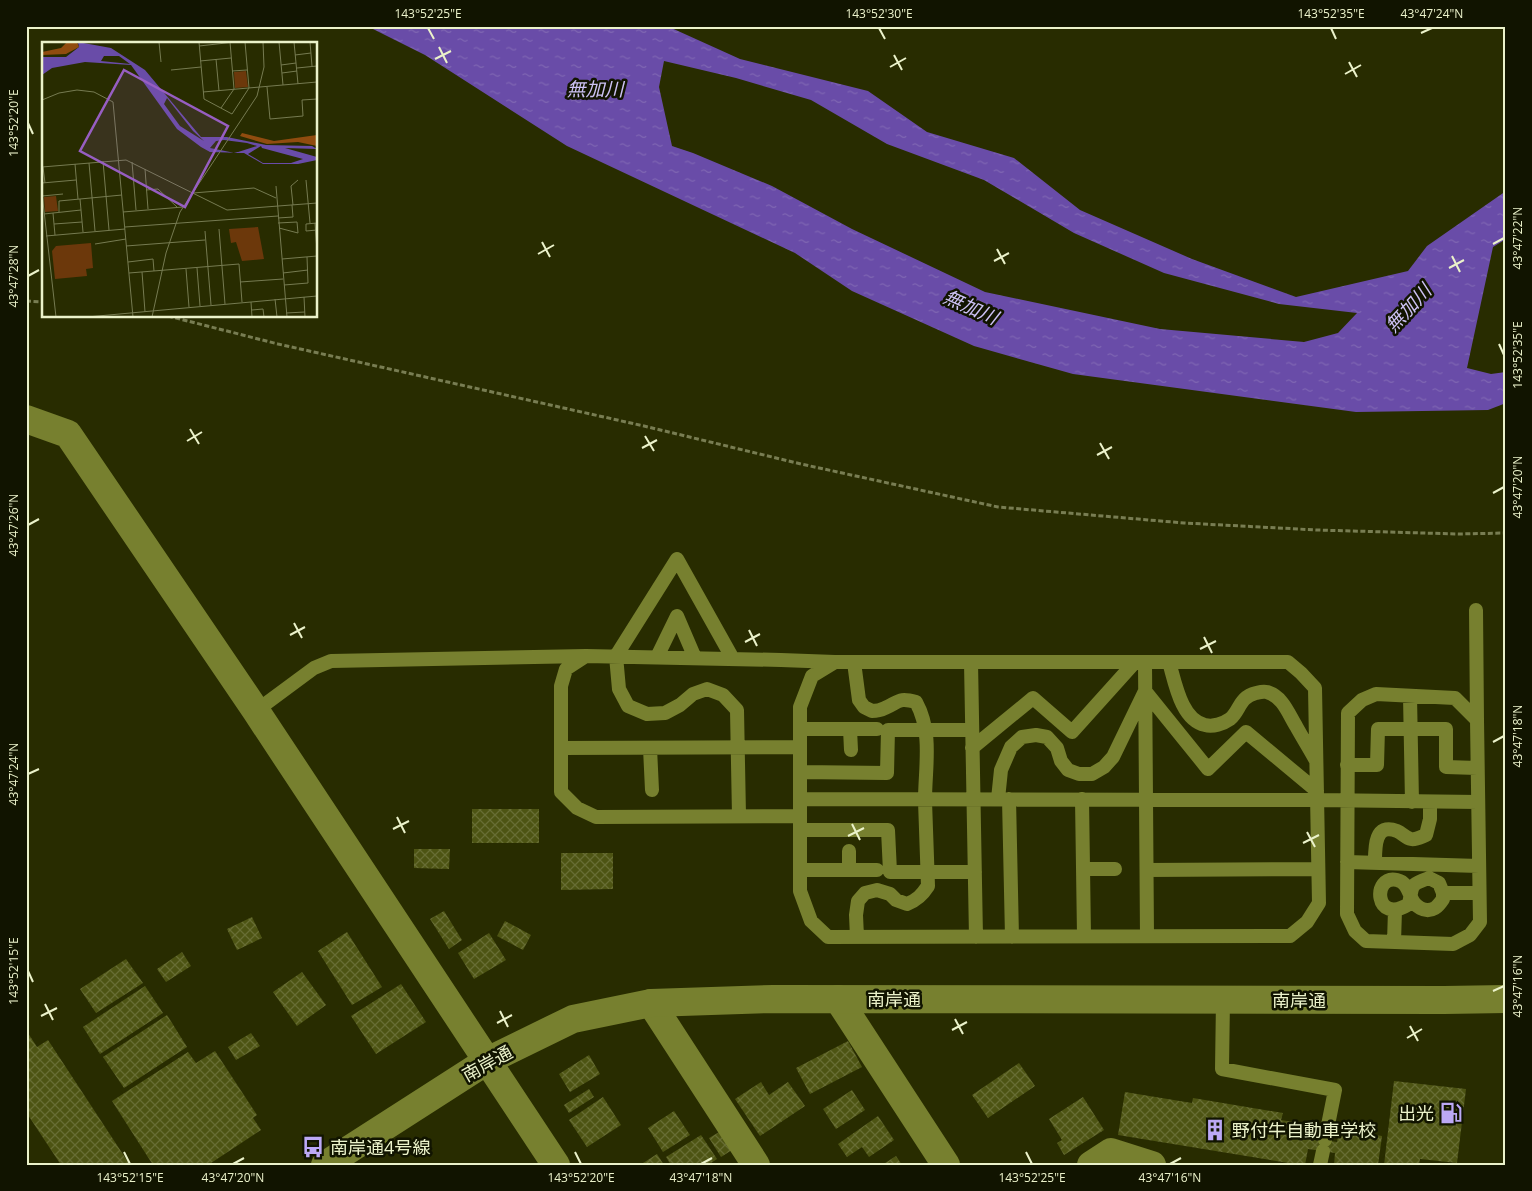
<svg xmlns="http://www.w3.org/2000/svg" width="1532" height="1191" font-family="'Open Sans','Noto Sans JP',sans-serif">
<defs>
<pattern id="water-ripples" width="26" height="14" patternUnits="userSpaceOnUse" patternTransform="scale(1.25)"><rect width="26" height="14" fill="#694ca8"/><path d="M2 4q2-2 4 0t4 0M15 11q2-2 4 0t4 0" fill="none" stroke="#7f66b3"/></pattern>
<pattern id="building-cross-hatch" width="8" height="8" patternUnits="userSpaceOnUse" patternTransform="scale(1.25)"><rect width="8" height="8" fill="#4d5413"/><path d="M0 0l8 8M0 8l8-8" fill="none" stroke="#676d34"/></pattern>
</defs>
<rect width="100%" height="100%" fill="#282c00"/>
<path fill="url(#water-ripples)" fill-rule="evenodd" d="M367 26H667L740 59 868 91 927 132 1014 158 1080 210 1192 259 1296 297 1408 271 1427 246 1506 191V239L1493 247 1467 368 1491 374 1506 372V403L1488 410 1356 412 1073 374 974 346 852 291 795 253 567 146 425 55ZM664 61 736 78 811 100 887 144 984 180 1074 233 1164 273 1279 304 1357 313 1338 333 1304 342 1160 329 985 292 852 229 772 186 693 153 672 146 659 87Z"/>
<path fill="url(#building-cross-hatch)" d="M472 809H539V843H472Z
M414 849H450L449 869 414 868Z
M561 853H613V889L561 890Z
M444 911 462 940 449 949 430 919Z
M252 917 262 938 237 950 227 929Z
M505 921 531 935 523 950 497 936Z
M347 932 382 987 352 1005 318 951Z
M489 933 506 960 474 979 458 953Z
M182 952 191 966 166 982 157 969Z
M126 959 143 983 96 1013 80 989Z
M302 972 326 1005 297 1026 273 992Z
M401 984 426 1022 376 1054 351 1016Z
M145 986 163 1013 100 1054 83 1027Z
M167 1015 187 1047 124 1088 103 1057Z
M26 1030 37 1047 48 1040 130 1165H61L26 1112Z
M251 1033 260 1046 236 1060 228 1047Z
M848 1041 862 1067 810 1094 796 1068Z
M215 1051 257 1115 253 1118 261 1130 208 1165H153L112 1101 188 1052 196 1063Z
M589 1055 600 1074 570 1092 559 1074Z
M1019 1063 1035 1086 988 1118 972 1095Z
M1394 1081 1466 1089 1457 1163 1420 1159 1419 1165H1384Z
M761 1082 769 1095 788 1082 805 1106 760 1136 735 1099Z
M589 1089 594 1097 569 1113 564 1105Z
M852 1090 865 1110 836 1129 823 1109Z
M1125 1092 1192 1103 1193 1098 1283 1113 1281 1120 1312 1125 1310 1138 1337 1142 1339 1129 1382 1136 1378 1165H1334L1335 1153 1308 1149 1305 1165H1301L1118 1135Z
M603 1097 621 1125 587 1147 569 1120Z
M1083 1097 1104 1130 1064 1155 1057 1143 1062 1140 1049 1119Z
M674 1111 690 1135 663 1152 648 1128Z
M878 1116 894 1140 869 1157 862 1147 847 1157 838 1144Z
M721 1131 732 1150 721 1157 709 1138Z
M701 1135 717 1159 708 1165H671L666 1157Z
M657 1154 664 1165H640Z
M896 1156 902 1165H882Z"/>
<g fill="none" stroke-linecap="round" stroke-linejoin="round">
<path stroke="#787d52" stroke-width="3" stroke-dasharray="5 2.5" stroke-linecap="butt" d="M26 301 44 302
M168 316 278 344 644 426 801 464 998 507 1184 523 1317 530 1458 534 1506 533"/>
<path stroke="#77802f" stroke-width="14" d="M1476 610 1477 720
M657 657 677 616 695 658
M733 659 677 559 616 656 619 689 628 706 647 714 665 713 680 705 693 694 707 689 723 695 737 710 739 816
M835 662H1288L1301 673 1315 688 1319 903 1307 922 1290 936 828 937 811 921 800 891V707L812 676Z
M854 662 859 700 864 707 872 711C876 711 881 710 885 708 899 702 898 697 916 702 933 733 925 767 925 801 926 829 927 857 928 886 922 895 917 900 907 904L896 900 890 894 877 890 865 893 858 901 856 915 857 937
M971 662 976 937
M1145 662 1147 936
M1169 662C1175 682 1181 720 1205 725 1213 727 1223 724 1230 719 1240 711 1239 697 1256 693 1260 692 1263 691 1267 692 1283 697 1288 713 1296 726 1302 737 1309 748 1315 759
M1376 694 1455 698 1477 720 1480 922 1470 935 1453 944 1366 941 1355 931 1347 914 1348 713 1362 700Z
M1410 696 1412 802
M256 711 314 668 331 661 586 656
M800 729H877
M850 729 851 750
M561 748 800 747
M650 748 652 790
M972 748 1033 698 1072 732 1135 662
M1347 765H1377L1378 729H1446V767L1477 768
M800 772 887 773 888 730H972
M800 799 1317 800 1478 802
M998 799 1001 770 1011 747 1022 737 1036 735 1047 737 1057 748 1061 761 1068 770 1079 774H1092L1104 767 1113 757 1145 691 1208 769 1246 732 1317 791
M1009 799 1012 937
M1082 799 1084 936
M800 816 596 817 577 808 561 792V686L566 669 586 656 781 660 835 662
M800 830H888L890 872H975
M1347 862 1479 866
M1375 863C1375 849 1374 822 1397 831 1402 833 1406 838 1411 839 1416 840 1421 837 1426 835L1430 819V802
M1083 869H1115
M800 870H877
M849 870V851
M1147 870 1318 869
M1443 893H1479
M1411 897C1414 906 1425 914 1435 908 1438 906 1441 902 1443 899V893L1439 883 1429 878C1409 885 1413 885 1409 904 1374 926 1372 874 1397 880 1406 882 1408 890 1411 897
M1394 942 1395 910
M1223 1000 1222 1069 1335 1090 1325 1140
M1320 1165 1323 1151"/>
<path stroke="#77802f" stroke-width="28" d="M26 419 68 434 256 711 556 1165
M838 999 946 1165
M651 1003 756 1165
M1091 1165 1111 1152 1152 1165"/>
<path stroke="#77802f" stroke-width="28" d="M325 1165 487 1061 573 1019 651 1003 773 999 1444 1000 1506 999"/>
</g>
<path fill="none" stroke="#ebf2ca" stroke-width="2" d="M428 28 434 39M879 28 885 39M1331 28 1336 39M1421 33 1432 28M439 47 447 63M894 55 902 70M435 59 451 51M1349 62 1357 77M890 67 906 58M1345 74 1361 65M28 123 33 134M542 242 550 257M1493 244 1504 238M997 249 1005 264M538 254 554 245M1452 256 1460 272M994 261 1009 253M1449 268 1464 260M28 276 39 270M1499 344 1504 355M190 429 199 444M645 436 654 451M187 441 202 432M1100 443 1109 459M642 448 657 440M1097 455 1112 447M1493 493 1504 487M28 525 39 519M294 623 302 638M749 630 757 646M290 635 305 627M1204 637 1212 653M745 642 760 634M1200 649 1216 641M1493 742 1504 736M28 774 39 769M397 817 405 833M852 824 860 840M393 829 409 821M1307 832 1315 847M848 836 864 828M1303 843 1319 835M28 971 33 982M1493 991 1504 986M45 1004 53 1020M500 1011 508 1027M41 1016 57 1008M955 1019 963 1034M497 1023 512 1015M1410 1026 1418 1041M952 1030 967 1022M1407 1038 1422 1029M124 1152 130 1164M575 1152 581 1164M1026 1152 1032 1164M233 1164 244 1158M701 1164 712 1158M1170 1164 1181 1158"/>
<defs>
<g id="fuel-bare" transform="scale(1.725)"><path d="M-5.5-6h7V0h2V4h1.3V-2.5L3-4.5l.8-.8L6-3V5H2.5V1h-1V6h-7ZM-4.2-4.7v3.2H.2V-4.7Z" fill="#bca9f5" stroke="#111400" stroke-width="2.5" paint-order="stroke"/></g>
<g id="building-bare" transform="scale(1.725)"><path d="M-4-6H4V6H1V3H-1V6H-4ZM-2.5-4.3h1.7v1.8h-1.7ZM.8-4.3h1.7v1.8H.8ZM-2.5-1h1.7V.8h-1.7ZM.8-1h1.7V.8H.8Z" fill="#bca9f5" stroke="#111400" stroke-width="2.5" paint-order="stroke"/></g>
<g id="bus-bare" transform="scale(1.725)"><path d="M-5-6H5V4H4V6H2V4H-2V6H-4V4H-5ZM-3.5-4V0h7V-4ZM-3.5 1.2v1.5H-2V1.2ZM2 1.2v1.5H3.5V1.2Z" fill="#bca9f5" stroke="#111400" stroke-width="2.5" paint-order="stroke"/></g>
</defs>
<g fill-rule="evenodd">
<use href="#fuel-bare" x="1451" y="1113"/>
<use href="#building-bare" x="1215" y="1130"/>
<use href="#bus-bare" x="313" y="1147"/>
</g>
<g text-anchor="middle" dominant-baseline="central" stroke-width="5" stroke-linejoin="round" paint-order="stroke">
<g font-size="18" fill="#ebf2ca" stroke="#111400">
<text x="894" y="999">南岸通</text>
<text x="1299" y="1000">南岸通</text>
<text transform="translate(487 1063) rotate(-29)">南岸通</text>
</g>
<g font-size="18" fill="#ebf2ca" stroke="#111400" text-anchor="start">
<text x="1434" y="1113" text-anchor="end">出光</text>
<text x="1232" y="1130">野付牛自動車学校</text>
<text x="330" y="1147">南岸通4号線</text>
</g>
<g font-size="19" font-style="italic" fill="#cdc2f4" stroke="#111400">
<text x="595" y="89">無加川</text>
<text transform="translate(971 307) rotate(24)">無加川</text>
<text transform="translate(1408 308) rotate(-47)">無加川</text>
</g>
</g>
<g transform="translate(42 42)">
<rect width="275" height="275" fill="#282c00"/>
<path d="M204 29 206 45 193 46 192 30ZM14 154 16 169 3 170 2 155Z" fill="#6c380b"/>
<path d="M25 0H35L37 5 24 12 0 13V10L19 6ZM200 91 232 99 275 93V104L256 100 225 102 198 94Z" fill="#904c0f"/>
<path d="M216 185 222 217 200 219 194 200 189 201 187 187ZM49 201 51 226 44 227 45 234 13 237 10 209 14 204Z" fill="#6c380b"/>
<path d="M36 0 69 6 103 28 159 95H185L224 103 270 104 275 107 243 106 275 115V118L256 122H221L202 111 168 110 159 105 135 87 89 23 43 20 10 26 0 33V15H24L37 5ZM62 14H77L88 22 59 19ZM125 56 151 89 162 99 138 84 122 62ZM182 98 205 101 215 104 193 111 168 106 174 99ZM219 104 220 106 261 117 249 121H221L206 112Z" fill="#694ca8" fill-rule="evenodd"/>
<path fill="none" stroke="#767b51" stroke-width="1" d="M117 0 119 20M157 0 162 57 190 72 207 46 203 0M237 0 241 43M252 0 256 42M268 0 270 24M157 4 193 0M253 13 269 11M174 17 177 49M158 19 189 16M239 23 254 21M255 26 275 24M129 28 159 25M190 29 205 28M240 31 255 29M225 45 228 77 261 74 260 58 275 57M161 50 275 40M0 58 17 51 35 48 52 50 71 60 91 275M179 66 192 47 188 0M61 119 67 188M90 120 94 168M47 121 53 189M33 122 36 157M0 125 84 118 185 168 275 161M1 125 3 141M103 127 106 167M264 138 268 181M0 141 34 138M234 144 245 275M104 148 116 147 135 165M0 151 14 275M151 151 212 146 234 156M0 154 21 152M38 157 41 190M251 163 249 144 256 138M17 170V159L80 153M81 170 141 165M11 171 13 193M2 172 39 168M236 176 251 175 250 163M236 181 255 180 256 191 237 186M273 181 275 209M275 181 264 182V189L275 188M12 182 40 180M83 185 236 174M177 187 183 262M163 189 169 263M4 194 83 187M53 202 84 197M84 204 163 198M240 217 275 214M86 220 111 217 112 229M155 226 158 264M144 227 147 265M100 230 103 270M87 231 197 222 200 260M241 231 266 228M198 240 241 237M242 243 266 241 265 215M262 255 263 275M233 257 235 275M209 260 210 275M210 268 221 267 222 275M110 269 275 254M244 271 263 270M45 275 110 269M110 275 124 211 138 170 215 54 222 25 221 0"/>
<path fill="#975ec2" fill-opacity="0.15" stroke="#975ec2" stroke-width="2.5" d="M82 28 186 84 143 165 38 109Z"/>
<rect width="275" height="275" fill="none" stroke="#ebf2ca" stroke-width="2.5"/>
</g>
<rect width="1532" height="1191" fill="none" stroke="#111400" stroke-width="55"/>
<rect x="28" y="28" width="1476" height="1136" fill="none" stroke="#ebf2ca" stroke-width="2"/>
<g font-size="12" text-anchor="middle" fill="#ebf2ca">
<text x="428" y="18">143°52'25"E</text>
<text x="879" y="18">143°52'30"E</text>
<text x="1331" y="18">143°52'35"E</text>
<text x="1432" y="18">43°47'24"N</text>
<text transform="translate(14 123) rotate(-90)" y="4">143°52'20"E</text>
<text transform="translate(1518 238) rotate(-90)" y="4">43°47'22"N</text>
<text transform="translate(14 276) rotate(-90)" y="4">43°47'28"N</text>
<text transform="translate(1518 355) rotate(-90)" y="4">143°52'35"E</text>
<text transform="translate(1518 487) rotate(-90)" y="4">43°47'20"N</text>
<text transform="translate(14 525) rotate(-90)" y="4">43°47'26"N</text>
<text transform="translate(1518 736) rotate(-90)" y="4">43°47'18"N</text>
<text transform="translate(14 774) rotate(-90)" y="4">43°47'24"N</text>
<text transform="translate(14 971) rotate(-90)" y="4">143°52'15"E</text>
<text transform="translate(1518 986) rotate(-90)" y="4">43°47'16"N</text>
<text x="130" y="1182">143°52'15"E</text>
<text x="233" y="1182">43°47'20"N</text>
<text x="581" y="1182">143°52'20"E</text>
<text x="701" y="1182">43°47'18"N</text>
<text x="1032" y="1182">143°52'25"E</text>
<text x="1170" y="1182">43°47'16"N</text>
</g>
</svg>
